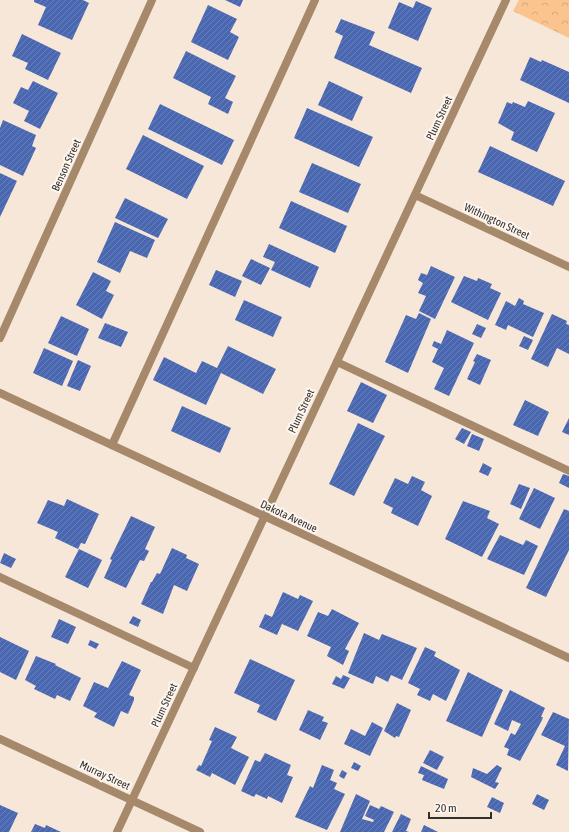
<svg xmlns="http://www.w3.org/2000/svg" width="569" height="832" font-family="'Asap Condensed',sans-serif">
<defs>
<pattern id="forest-crowns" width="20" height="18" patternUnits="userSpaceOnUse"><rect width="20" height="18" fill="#fbc48e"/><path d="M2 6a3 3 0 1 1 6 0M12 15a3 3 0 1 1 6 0" fill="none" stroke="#d8a97b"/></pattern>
<pattern id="building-hatch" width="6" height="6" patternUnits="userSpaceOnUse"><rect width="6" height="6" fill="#4a67b2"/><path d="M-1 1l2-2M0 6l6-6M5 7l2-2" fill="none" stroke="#687eb5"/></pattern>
</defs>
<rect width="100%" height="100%" fill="#f7e7d9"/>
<path fill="url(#forest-crowns)" d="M519 0H569V38L513 11Z"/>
<path fill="url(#building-hatch)" d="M34 0H83L89 3 72 40 38 25 46 7 34 2Z
M225 0H243L240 7Z
M416 1 432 8 418 41 388 28 399 2 413 8Z
M208 5 237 19 230 32 239 37 228 60 191 42Z
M341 19 375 32 369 45 422 68 411 93 334 58 343 36 335 32Z
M22 34 61 53 48 80 25 69 28 63 12 56Z
M186 51 236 76 225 98 233 102 228 114 208 104 211 97 173 78Z
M530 57 541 62 542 60 569 72V103L520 80Z
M33 81 58 93 40 129 24 121 29 111 13 103 21 87 28 90Z
M329 81 363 97 352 121 318 105Z
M528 101 555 113 537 152 511 140 514 132 498 123 507 102 512 104 513 102 525 107Z
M160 104 234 140 222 165 148 129Z
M307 108 373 137 359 167 294 138Z
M3 120 36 135 32 146 36 148 23 176 0 165V128Z
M143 135 204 166 187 199 126 169Z
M490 146 565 181 553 206 478 172Z
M312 163 361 184 348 213 299 192Z
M0 173 17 181 0 217Z
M125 198 168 219 158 238 115 218Z
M291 201 347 226 335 253 279 228Z
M115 222 155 240 147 258 130 251 120 273 97 262Z
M269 244 319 267 310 288 271 270 275 262 263 257Z
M251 259 270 268 261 285 242 276Z
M431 266 455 277 435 319 419 311 426 296 418 293 423 283 418 280 421 273 427 275Z
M216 270 242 281 235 297 209 285Z
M93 272 111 281 106 291 114 295 102 319 76 305Z
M464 276 477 281 478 278 492 284 490 288 501 293 488 320 451 302Z
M519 298 524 301 523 304 544 313 533 337 508 325 506 330 495 325 506 301 515 306Z
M244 300 282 317 273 337 235 320Z
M419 313 431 319 408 373 385 362 406 315 416 319Z
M552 314 567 321 566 324 569 325V354L557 348 548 367 531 359Z
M61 316 89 329 77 356 48 343Z
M105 323 128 332 121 347 98 338Z
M477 324 486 328 481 338 472 334Z
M447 330 474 343 449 396 434 389 444 368 432 362 438 349 432 346 434 341 441 344Z
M524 336 533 340 528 350 519 346Z
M228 346 276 369 263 394 221 373 206 405 153 380 164 357 196 373 202 361 217 368Z
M44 348 73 361 62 386 33 373Z
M477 354 491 360 480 385 467 379 475 362 473 361Z
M78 360 91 366 80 391 67 386Z
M361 382 387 395 373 423 347 411Z
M525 400 549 412 538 436 513 425Z
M182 406 231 428 220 453 171 431Z
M569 418V435L562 432Z
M358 423 385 436 354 496 329 484Z
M462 428 471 432 464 444 455 439Z
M472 434 484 439 479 451 467 446Z
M483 463 492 468 488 476 479 472Z
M563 474 569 476V488L559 483Z
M412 476 425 482 421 490 432 496 418 526 391 513 393 508 383 503 395 478 408 484Z
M519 484 530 488 521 509 510 504Z
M534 488 555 498 540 529 519 519Z
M67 499 99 514 85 544 81 543 78 549 55 538 58 532 37 523 48 500 64 506Z
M463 501 490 511 487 518 499 524 482 557 445 539Z
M564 509 569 511V550L546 597 526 588Z
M131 516 155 527 145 549 149 551 144 561 140 560 126 588 104 578 112 560 110 559Z
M500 535 523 545 526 540 538 546 524 575 487 559Z
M172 548 187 555 186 558 199 564 187 591 174 585 163 614 141 604 151 582H152L157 573 160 574Z
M79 549 102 560 88 588 65 577Z
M4 553 16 559 11 568 0 563Z
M283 592 298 599 300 595 313 601 298 631 282 624 277 635 259 627 265 614 272 617Z
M332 609 359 623 345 649 349 651 343 665 327 656 331 647 307 636 318 612 328 616Z
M133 616 141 620 138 627 129 623Z
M59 619 76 627 68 644 51 637Z
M364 633 379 640 382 634 417 648 402 680 391 675 388 682 376 676 373 684 348 673Z
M0 637 29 651 16 680 0 672Z
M90 640 99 644 96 649 88 645Z
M425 647 436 652 434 656 460 670 446 701 433 694 430 701 417 695 420 689 408 683Z
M36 656 56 664 55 665 81 678 70 701 57 695 55 699 34 689 36 686 25 680Z
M250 659 295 680 276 721 257 712 260 705 234 693Z
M122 661 141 670 129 695 134 697V700L128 714 121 711 114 727 94 717 97 713 83 706 94 682 108 688Z
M468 672 503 690 482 737 446 721Z
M343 675 350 678 344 689 332 684 336 676 341 679Z
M510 690 545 708 541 717H543L542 720 520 761 507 755 509 749 504 747 511 733 515 735 521 724 512 720 508 731 494 724Z
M397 703 411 710 399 737 396 736 395 738 384 731Z
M308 710 324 717 322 721 328 723 320 740 299 730Z
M553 712 569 719 568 771 556 765 565 746 541 735Z
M372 722 383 728 370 756 344 744 351 729 365 736Z
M215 727 237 737 231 748 249 757 235 785 212 773 210 777 196 770 199 765 201 766 212 741 209 740Z
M430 750 444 757 437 770 423 763Z
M265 753 291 765 287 775 293 777 282 803 268 796 267 799 256 794 254 797 241 791 255 760 260 762Z
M354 762 361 766 358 771 351 768Z
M322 765 334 770 330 780 337 783 334 789 345 794 327 830 295 817 310 786 313 788Z
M497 765 502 768 495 782 499 783 495 789 471 777 473 768 487 774Z
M421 766 448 779 444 789 422 780 424 775 418 773Z
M342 770 347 773 344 779 339 776Z
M356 794 370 801 362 819 373 822 374 820 365 816 370 805 379 809 381 806 394 812 384 832H340Z
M537 794 549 800 544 810 532 804Z
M492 797 504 803 500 813 487 807Z
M0 805 18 813 9 832H0Z
M401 814 411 819 406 831 409 832H392Z
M35 824 45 828 46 825 61 832H31Z
M424 825 438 832H421Z"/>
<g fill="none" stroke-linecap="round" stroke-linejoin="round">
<path stroke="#a6886b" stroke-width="8" d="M337 362 569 471
M112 445 315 0
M0 577 194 668"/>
<path stroke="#a6886b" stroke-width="8" d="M415 195 569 267
M0 338 152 0
M0 393 569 658
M0 739 200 832
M117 832 506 0"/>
</g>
<g text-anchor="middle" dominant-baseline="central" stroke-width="4" stroke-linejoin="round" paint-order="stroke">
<g font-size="11" fill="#352f2a" stroke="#fdf6f1">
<text transform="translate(439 118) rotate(-65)">Plum Street</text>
<text transform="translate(66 165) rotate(-66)">Benson Street</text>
<text transform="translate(497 221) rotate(25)">Withington Street</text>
<text transform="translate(301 411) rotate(-65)">Plum Street</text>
<text transform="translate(289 516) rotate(25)">Dakota Avenue</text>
<text transform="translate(164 705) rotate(-65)">Plum Street</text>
<text transform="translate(105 775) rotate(25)">Murray Street</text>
</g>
</g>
<path d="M429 812v6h62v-6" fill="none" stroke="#352f2a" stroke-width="2"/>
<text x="435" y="812" font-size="12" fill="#352f2a" stroke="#fdf6f1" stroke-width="3" paint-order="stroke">20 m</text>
</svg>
